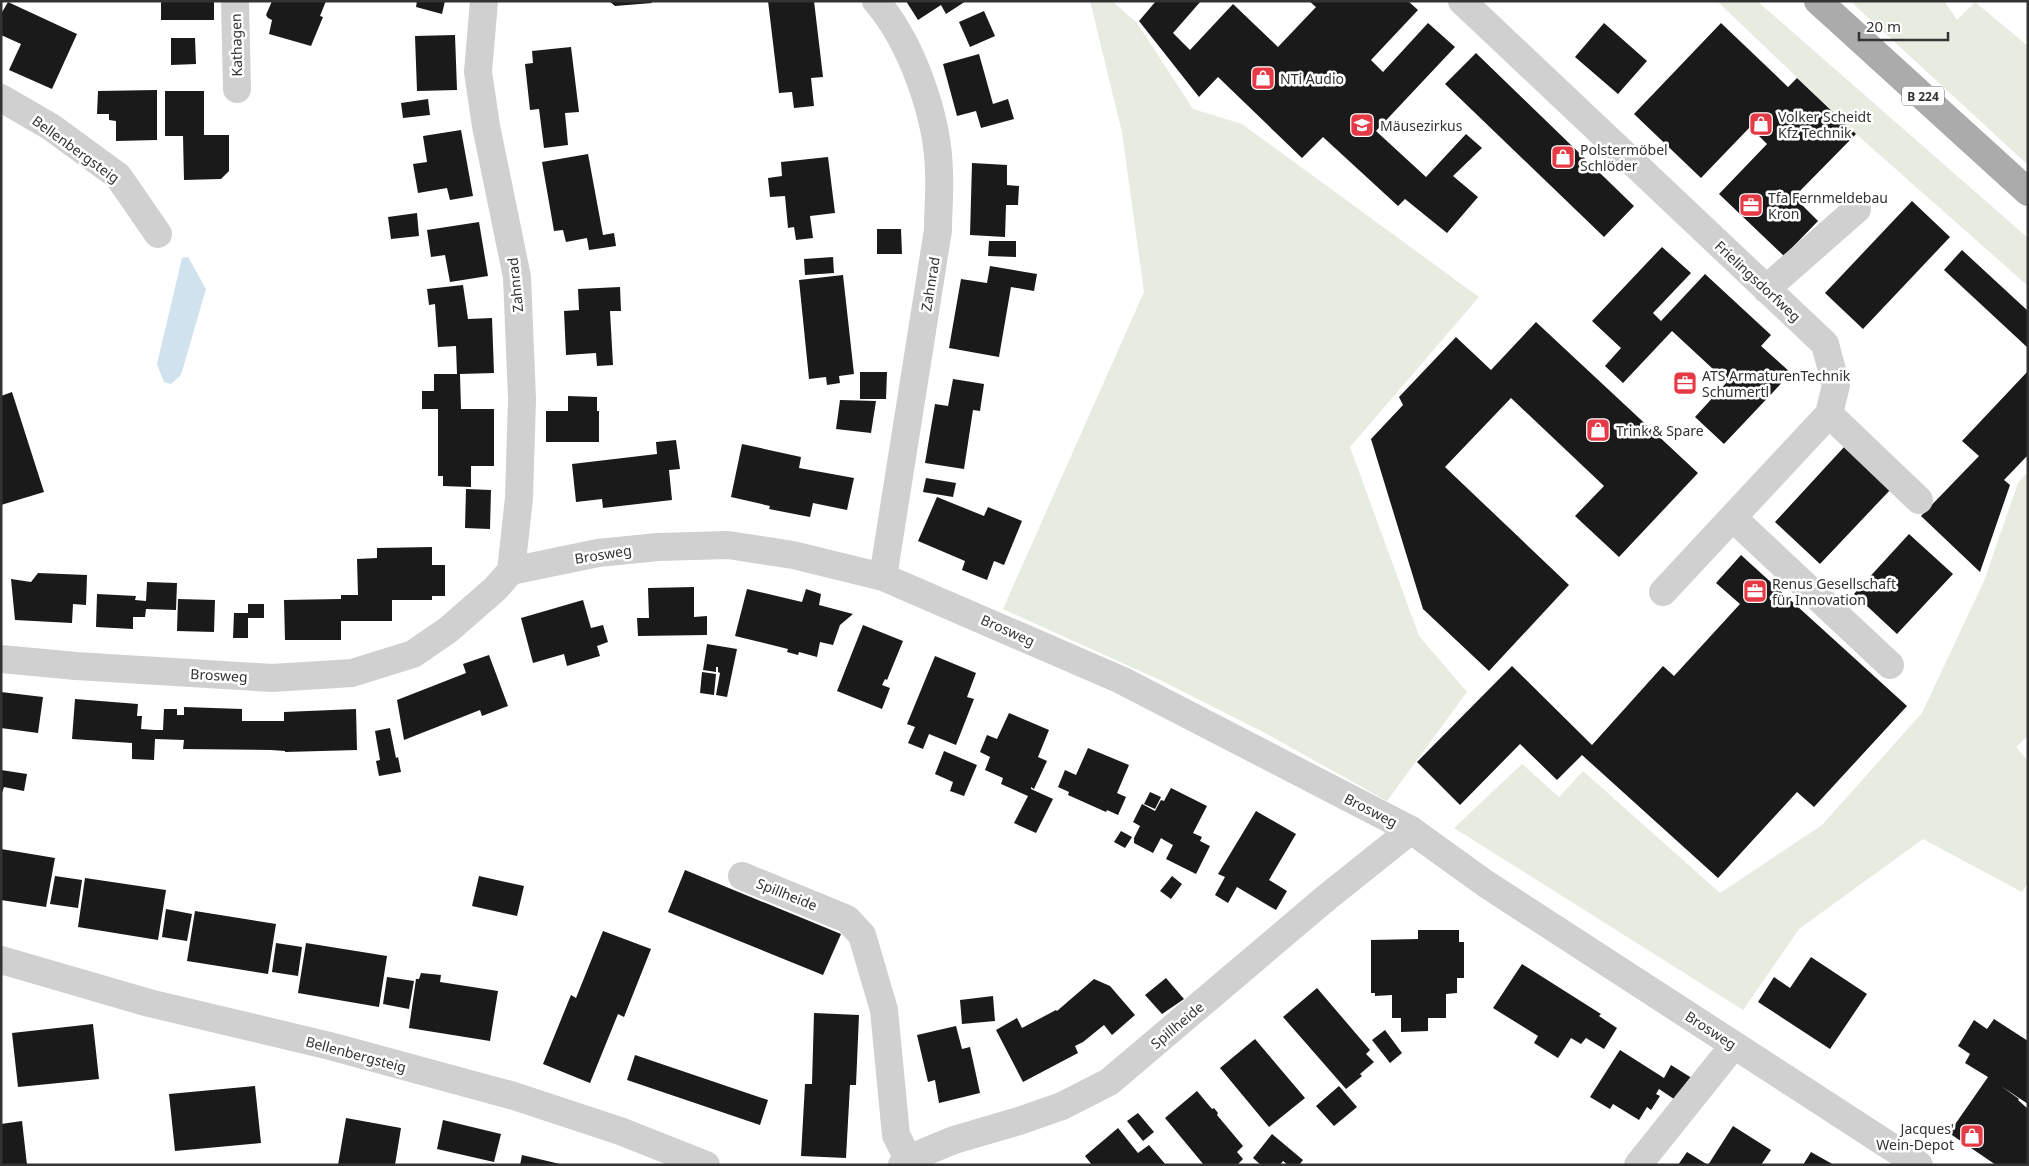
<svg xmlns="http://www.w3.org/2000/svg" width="2029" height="1166" font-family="'Noto Sans',sans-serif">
<rect width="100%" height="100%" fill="#fff"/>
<path fill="#e6ecdf" d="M1090 1H1112L1137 23 1193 109 1242 124 1479 297 1350 447 1419 636 1467 692 1387 801 1265 733 1160 680 1003 609 1144 292 1122 132Z
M1717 1H1757L2028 238V286L1856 134Z
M1850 1H1944L1957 20 1975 2 2028 46V165Z
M2028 472V736L2016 747 2028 761V883L2022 892 1923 839 1799 929 1743 1010 1454 828 1522 764 1559 797 1583 771 1720 893 1822 825 1922 713 1984 581 2018 483Z"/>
<path fill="#cfe2ee" d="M188 257 206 289 181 375 171 384 164 382 157 364 182 258Z"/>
<path fill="#1a1a1a" d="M161 1H214V20H161Z
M272 1H326L320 16 323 17 311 46 269 34 272 20 268 18 266 15Z
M417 1H445L442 14 416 7Z
M609 1H652V3L615 6Z
M768 1H814L823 77 811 78 814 106 794 108 792 92 779 93Z
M906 1H966L946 14 941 5 918 20Z
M1156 1H1201L1173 33 1190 50 1233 4 1278 47 1316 7 1309 1H1408L1418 10 1371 60 1383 72 1428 23 1455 47 1376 131 1426 177 1466 134 1482 148 1453 176 1478 197 1447 233 1405 199 1398 206 1323 137 1302 158 1218 77 1199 97 1139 21Z
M8 2 77 34 52 89 9 70 21 44 1 35V14Z
M984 11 995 36 970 47 959 22Z
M1604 23 1647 61 1618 94 1575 57Z
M1721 23 1788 87 1797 78 1856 134 1794 197 1818 221 1784 256 1719 194 1767 144 1750 127 1701 178 1634 114Z
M455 35 457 90 417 91 415 36Z
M171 38H195L196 64 171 65Z
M571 47 579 112 565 113 568 145 544 148 539 109 530 110 525 64 533 63 532 51Z
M1476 53 1634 206 1604 237 1445 84Z
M979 54 993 104 1008 99 1014 119 981 128 976 111 957 116 943 64Z
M157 90V140L116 141V121L109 120V114H97L98 91Z
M165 91H204V135H229V171L221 179 184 180 183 136H165Z
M428 99 430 115 403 118 401 103Z
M461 130 473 196 450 200 447 188 418 193 413 164 427 162 423 136Z
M588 154 603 235 614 233 616 246 589 250 587 238 566 242 563 230 554 231 542 162Z
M828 157 835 213 810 216 813 238 796 240 794 227 788 228 785 196 770 197 768 178 782 176 781 162Z
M972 163 1007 165V185L1019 186 1018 205H1006L1005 237 970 235Z
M1912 201 1950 237 1863 329 1825 293Z
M417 213 419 236 391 239 388 217Z
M479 222 488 276 450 282 445 255 431 257 427 230Z
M877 229H901L902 254H877Z
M989 241H1016V257L988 256Z
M1662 247 1691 273 1653 313 1661 321 1705 274 1771 335 1761 346 1791 373 1724 444 1695 417 1727 382 1672 331 1623 383 1605 366 1621 348 1592 321Z
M1962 250 2028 311V348L1944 270Z
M833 257 834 273 805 275 804 259Z
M990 266 1037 274 1034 291 1011 287 999 357 949 348 961 279 987 283Z
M843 275 854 374 839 376 840 383 827 385 826 377 809 379 799 280Z
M463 285 468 319 492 318 494 373 460 374 461 409H494V466H471V487L443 486V476H438V409H422V391H434V374H457L456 346 438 347 435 304 429 305 427 289Z
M620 287 621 311H610L613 365 597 366 596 353 566 355 564 311 579 310 578 289Z
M1536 322 1698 473 1619 557 1575 516 1604 486 1511 398 1445 467 1569 585 1489 671 1423 609 1371 439 1403 405 1399 397 1456 337 1491 370Z
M2028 371V455L2004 480 2010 485 1980 572 1921 516 1979 456 1962 441Z
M860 372H887L886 399H860Z
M953 379 984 384 980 411 973 410 964 469 925 463 935 404 948 406Z
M12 392 44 492 1 505V396Z
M568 396 597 397V411H599V442H546V411H568Z
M840 400 876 401 871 433 836 429Z
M676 440 680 469 669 470 672 500 603 508 602 499 576 502 572 464 657 454 656 442Z
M742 444 801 457 799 468 854 478 847 510 813 503 810 517 769 509 770 506 731 497Z
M1845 446 1891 489 1820 564 1775 522Z
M926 478 956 483 953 497 923 492Z
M466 489 491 490 490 529 465 528Z
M937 497 984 516 988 507 1022 521 1004 565 994 561 987 580 962 570 965 561 918 541Z
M1909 534 1953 574 1897 634 1854 594Z
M432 547V565H445V596H432V600H392V621H341V640H285L284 600 341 599V595H358L357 559 377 558V548Z
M1741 555 1907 706 1814 807 1797 792 1718 878 1582 755 1557 780 1520 744 1460 805 1417 762 1512 666 1592 745 1663 666 1674 676 1740 604 1716 583Z
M38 573 87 575 86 605 73 604 72 623 15 620 11 579 31 582Z
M147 582 177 583 176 610 146 609 145 617H133V629L96 627 97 594 136 596 135 600 146 601Z
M694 587V617L707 616V635L638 636 637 618H649L648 588Z
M747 589 802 602 806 589 821 594 819 605 853 614 840 625 833 645 820 642 817 657 799 652 798 655 787 652 788 649 735 636Z
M178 599 215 600 214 632 177 631Z
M583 600 591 628 603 625 608 642 597 646 600 656 567 666 564 654 533 663 521 618Z
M248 604H264V618H248V638H233L234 613H248Z
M863 625 903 641 887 680 885 679 882 685 890 688 882 709 837 691Z
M707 644 737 649 727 697 716 695 720 673 718 672V667H716V672L703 670Z
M489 655 508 706 482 716 480 710 404 740 397 700 466 673 463 664Z
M935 656 976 673 967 697 974 699 956 745 929 734 923 749 908 743 915 727 907 724Z
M702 672 716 674 714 695 700 693Z
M1 692 43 697 38 733 1 728Z
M75 699 138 704 137 716H142L141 729 155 730H163L164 709H177V715H184V707L242 709V721H284V712L356 709 357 750 285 752V751L271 750 183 749 184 740 155 739 154 760 132 759V743L72 739Z
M1009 713 1049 730 1038 757 1047 761 1034 789 1031 787V789L1053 799 1036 833 1014 823 1028 796 1001 784 1003 778 985 770 990 757 980 752 987 735 997 739Z
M390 728 396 758 398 757 401 772 379 776 376 761 380 760 375 731Z
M1088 748 1129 765 1117 793 1126 797 1118 815 1107 810 1106 812 1068 795 1069 792 1058 787 1065 770 1076 775Z
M944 751 977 765 964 796 950 791 953 782 935 774Z
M1 770 27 774 24 791 4 787 1 796Z
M1171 788 1207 806 1193 833 1202 837 1200 841 1210 846 1196 874 1166 859 1173 845 1164 840 1161 838 1153 853 1134 843V838L1140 826 1133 822 1142 804 1155 811 1161 800 1164 801Z
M1150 792 1161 797 1155 809 1144 804Z
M1256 811 1296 834 1269 880 1287 891 1276 910 1237 887 1228 903 1215 895 1225 877 1218 874Z
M1121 831 1132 837 1125 848 1114 842Z
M1 849 55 858 46 907 1 900Z
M685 870 841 934 823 975 668 912Z
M55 876 82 880 78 908 50 904Z
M479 876 524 886 517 916 472 906Z
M1172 876 1182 884 1171 899 1160 891Z
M85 878 166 890 158 940 78 927Z
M166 909 192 914 187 941 162 937Z
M195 911 276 924 268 974 187 961Z
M1418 930H1459V942H1464V978H1457V993L1446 994V1018H1428V1031L1401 1032V1018H1392V995L1375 996V993H1371V940L1418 939Z
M603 931 651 949 624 1017 618 1014 590 1083 543 1064 571 995 576 998Z
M276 943 302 947 298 976 272 972Z
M306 943 387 956 379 1007 298 993Z
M1811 957 1867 994 1830 1049 1758 1002 1774 977 1790 988Z
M1522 964 1601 1014 1599 1016 1617 1028 1604 1049 1586 1038 1581 1044 1571 1038 1558 1058 1534 1043 1538 1036 1493 1008Z
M421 973 441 975 440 982 498 991 490 1041 409 1028 416 979H419Z
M387 977 414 981 409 1009 383 1004Z
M1166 978 1184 999 1162 1014 1145 995Z
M1094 979 1110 986 1135 1015 1112 1035 1104 1025 1083 1042 1075 1046 1078 1053 1023 1082 996 1030 1017 1018 1022 1028 1056 1010 1057 1011Z
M1317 988 1370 1050 1366 1054 1374 1062 1360 1074 1362 1076 1346 1089 1283 1017Z
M993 996 995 1021 962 1024 960 1000Z
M814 1013 859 1015 856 1085H850L846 1158 801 1156 805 1084H812Z
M1994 1019 2028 1041V1104L2001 1086 2019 1099 2018 1100 2028 1109V1165H1996L1949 1133 1988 1077 1965 1063 1970 1054 1958 1046 1974 1020 1987 1029Z
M93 1024 99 1079 18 1087 12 1033Z
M956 1026 962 1049 970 1047 980 1093 939 1103 935 1080 928 1082 917 1035Z
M1385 1030 1402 1053 1390 1063 1372 1040Z
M1255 1039 1305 1098 1269 1127 1220 1068Z
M1620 1050 1664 1078 1671 1065 1695 1080 1680 1103 1659 1089 1656 1094 1660 1096 1651 1110 1647 1107 1639 1120 1613 1104 1610 1109 1590 1097Z
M635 1055 768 1100 760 1125 627 1080Z
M255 1086 261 1143 175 1151 169 1094Z
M1339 1086 1357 1107 1334 1126 1316 1106Z
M1197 1091 1212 1109 1214 1108 1218 1113 1217 1115 1243 1146 1237 1152 1243 1159 1237 1165H1204L1165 1118Z
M1138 1113 1154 1132 1143 1141 1127 1121Z
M346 1118 401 1128 395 1165H338Z
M443 1120 501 1134 494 1162 437 1149Z
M22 1121 27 1165H1V1124Z
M1733 1126 1771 1150 1761 1165H1708Z
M1118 1128 1138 1153 1149 1145 1166 1165H1092L1085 1156Z
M1272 1134 1303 1160 1299 1165H1288L1283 1161 1280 1165H1261L1253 1158Z
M1687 1152 1708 1165H1678Z
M1811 1152 1827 1161 1834 1165H1803Z
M522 1155 560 1164V1165H520Z"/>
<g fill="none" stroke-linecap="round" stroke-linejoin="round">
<path stroke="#d0d0d0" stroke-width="28" d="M235 1 237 89
M484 1 478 72 486 126 517 277 522 399 519 498 511 571
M876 1C912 43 938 117 939 172 940 191 938 211 938 230L883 577
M1462 1 1825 344 1836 385 1829 414 1663 592
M1 98 51 127 118 176 158 234
M1766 289 1857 209
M1829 414 1919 500
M1733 518 1890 665
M1 659 76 666 272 678 352 673 413 654 448 630 495 589 511 571 598 553 658 547 728 545 793 555 883 577 1121 680 1411 830 1486 884 1919 1165
M742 876 847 919 862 935 884 1010 896 1135 908 1159
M1 960 149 1003 330 1046 514 1096 620 1131 706 1165
M902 1165 908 1159 954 1140 1019 1121 1062 1106 1109 1082 1326 898 1411 830
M1638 1165 1734 1045"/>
<path stroke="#ababab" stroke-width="28" d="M1818 1 2028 192"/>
</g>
<defs>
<g id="shop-square" transform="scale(1.25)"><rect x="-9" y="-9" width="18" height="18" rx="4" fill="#e63946" stroke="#fff"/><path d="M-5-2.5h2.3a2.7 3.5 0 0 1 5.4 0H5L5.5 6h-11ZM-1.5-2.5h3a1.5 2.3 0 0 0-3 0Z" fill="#fff"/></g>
<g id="school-square" transform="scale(1.25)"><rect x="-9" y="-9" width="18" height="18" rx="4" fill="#e63946" stroke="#fff"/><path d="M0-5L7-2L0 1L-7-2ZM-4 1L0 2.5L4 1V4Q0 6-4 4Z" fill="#fff"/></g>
<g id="office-square" transform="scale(1.25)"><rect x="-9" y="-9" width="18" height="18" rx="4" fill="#e63946" stroke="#fff"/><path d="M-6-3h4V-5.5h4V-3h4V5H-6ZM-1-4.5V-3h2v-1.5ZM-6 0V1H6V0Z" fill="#fff"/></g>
</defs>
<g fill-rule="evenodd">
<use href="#shop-square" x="1263" y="78"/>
<use href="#shop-square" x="1761" y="124"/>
<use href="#school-square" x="1362" y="125"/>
<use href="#shop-square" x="1563" y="157"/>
<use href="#office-square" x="1751" y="205"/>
<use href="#office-square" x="1685" y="383"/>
<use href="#shop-square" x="1598" y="430"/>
<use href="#office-square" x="1755" y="591"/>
<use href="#shop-square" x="1972" y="1136"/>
</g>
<g text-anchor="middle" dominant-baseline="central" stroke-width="5" stroke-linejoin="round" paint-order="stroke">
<rect fill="#fff" stroke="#707070" stroke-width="1" x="1902" y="86.5" width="42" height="19" rx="4"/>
<g font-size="12" font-weight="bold" fill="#333">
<text x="1923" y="96">B 224</text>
</g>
<g font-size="14" fill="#333" stroke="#fff">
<text transform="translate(236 45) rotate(-91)">Kathagen</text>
<text transform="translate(76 149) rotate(36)">Bellenbergsteig</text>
<text transform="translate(1758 281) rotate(43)">Frielingsdorfweg</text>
<text transform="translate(930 284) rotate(-81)">Zahnrad</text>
<text transform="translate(515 285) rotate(-96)">Zahnrad</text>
<text transform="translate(603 554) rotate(-9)">Brosweg</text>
<text transform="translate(1008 630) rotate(24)">Brosweg</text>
<text transform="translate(219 675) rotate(3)">Brosweg</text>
<text transform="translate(1371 810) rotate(27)">Brosweg</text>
<text transform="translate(787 894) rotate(22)">Spillheide</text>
<text transform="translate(1177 1025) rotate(-40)">Spillheide</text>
<text transform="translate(1711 1030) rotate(33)">Brosweg</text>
<text transform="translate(356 1054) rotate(15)">Bellenbergsteig</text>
</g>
<g font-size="14" fill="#333" stroke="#fff" text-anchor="start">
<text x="1280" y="78">NTi Audio</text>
<text x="1778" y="116">Volker Scheidt<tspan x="1778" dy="16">Kfz Technik</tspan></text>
<text x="1380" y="125">Mäusezirkus</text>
<text x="1580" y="149">Polstermöbel<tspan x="1580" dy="16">Schlöder</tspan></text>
<text x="1768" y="197">Tfa Fernmeldebau<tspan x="1768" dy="16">Kron</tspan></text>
<text x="1702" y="375">ATS ArmaturenTechnik<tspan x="1702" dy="16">Schumertl</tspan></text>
<text x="1616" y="430">Trink &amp; Spare</text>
<text x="1772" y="583">Renus Gesellschaft<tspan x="1772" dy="16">für Innovation</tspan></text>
<text x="1954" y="1128" text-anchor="end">Jacques'<tspan x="1954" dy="16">Wein-Depot</tspan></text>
</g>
</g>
<rect width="2029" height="1166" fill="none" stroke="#333333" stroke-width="5"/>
<path d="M1859 32v8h89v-8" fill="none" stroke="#333333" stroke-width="2.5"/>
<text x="1866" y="32" font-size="15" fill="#333333" stroke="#ffffff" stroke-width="4" paint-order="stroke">20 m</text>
</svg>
